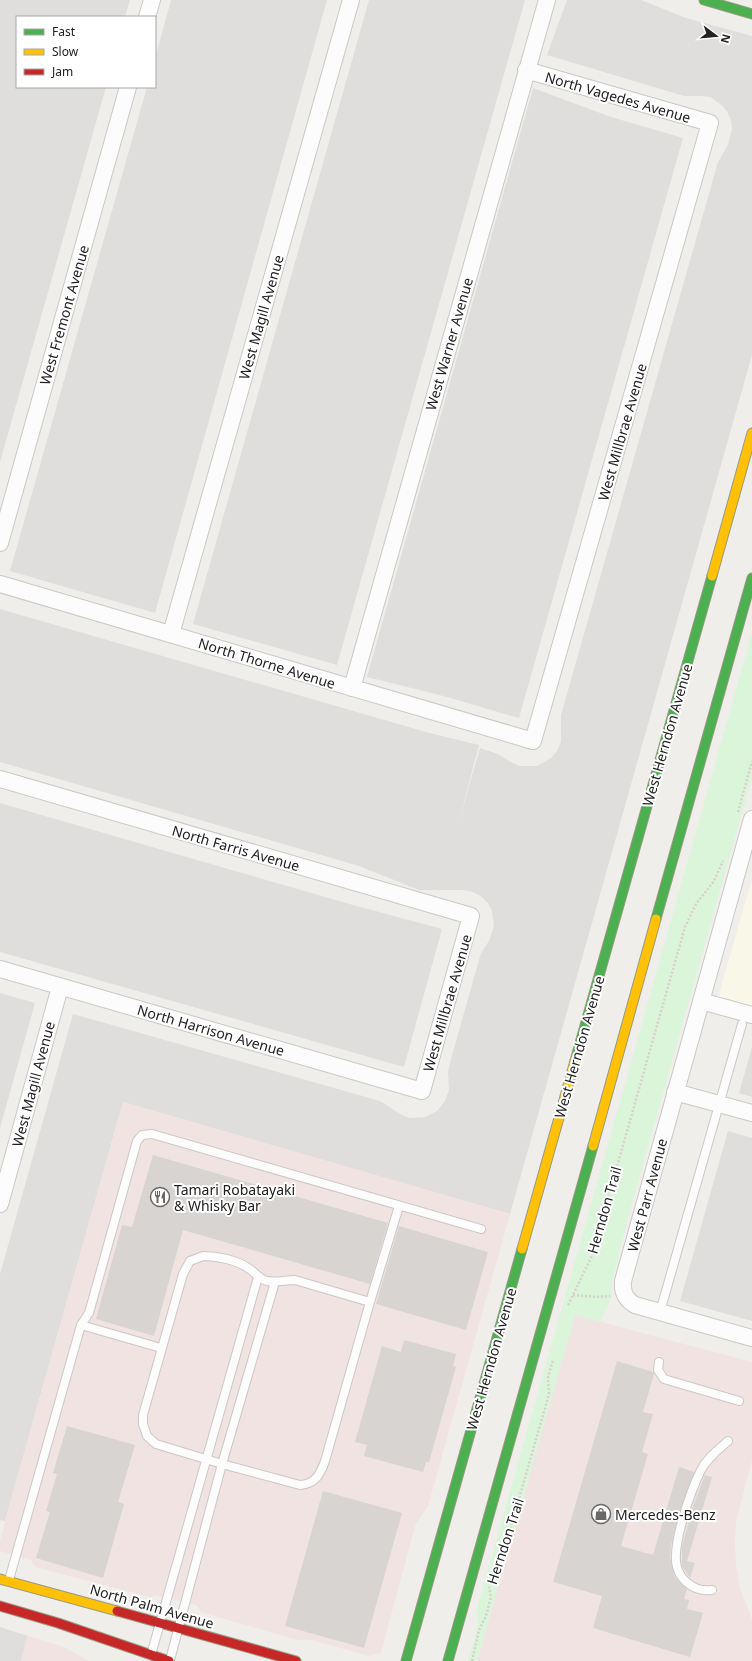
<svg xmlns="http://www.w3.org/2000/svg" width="752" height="1661" font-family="'Noto Sans',sans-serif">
<rect width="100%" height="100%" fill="#f0eeeb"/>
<path fill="#dfdedc" d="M0 0H130L125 17H17V87H106L0 462Z
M171 0H327L155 613 10 571 147 87H155V58Z
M369 0H525L337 665 193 624Z
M567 0H641L686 18 752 36V355L510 1214 123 1102 5 1521 0 1520V1274L73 1014 380 1101 402 1115 409 1118 425 1117 437 1111 445 1101 449 1090 448 1072 451 1059 475 974 481 953 489 941 494 926 492 911 488 903 482 897 473 892 463 890H419L359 866 0 762V609L426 732 479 745 459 821 480 748 498 754 512 763 520 766H537L551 758 557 751 561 742V715L718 162 728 145 732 129 731 121 728 113 723 106 710 97 701 96H684L547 55Z
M533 88 611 117 683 138 519 718 447 697 367 677Z
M0 803 353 905 442 929 404 1067 0 952Z
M0 993 35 1003 0 1128Z
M752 1047V1097L739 1093Z
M728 1131 752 1138V1321L680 1301Z
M0 1627 28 1636 21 1661H0Z"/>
<path fill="#f1e3e1" d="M123 1102 510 1214 428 1506 415 1526 381 1653 369 1656 312 1640H298L201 1612 196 1605 155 1595 150 1597 35 1567 31 1560 0 1551V1541L5 1521Z
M575 1315 752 1362V1460L736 1522 735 1543 736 1564 740 1588 752 1620V1661H477Z
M28 1636 64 1647 89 1661H21Z"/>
<path fill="#f8f7e8" d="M752 879V1010L717 1001Z"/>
<path fill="#daf5da" d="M752 633V777L627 1221 612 1283 611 1299 600 1322 575 1315 477 1661H468L478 1625 477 1609Z"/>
<path fill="#d7d4d2" d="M153 1155 388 1223 370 1284 183 1230 154 1336 96 1319 122 1225 132 1227Z
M399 1226 488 1252 466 1330 376 1304Z
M404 1340 456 1354 453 1366 456 1367 429 1462H426L423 1472 364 1456 367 1445 355 1442 382 1346 401 1352Z
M617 1361 653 1372 654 1374 643 1412 653 1414 642 1452 648 1454 621 1546 653 1555 679 1467 694 1472 678 1517 671 1545 670 1557 674 1575 679 1582 687 1589 684 1599 689 1600 687 1609 703 1613 690 1657 593 1628 602 1596 553 1582Z
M67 1426 135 1445 118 1502 124 1504 103 1578 36 1558 50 1512 46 1511 57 1474 53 1473Z
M705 1475 712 1477 687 1561 695 1563 690 1578 682 1566V1547L693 1506Z
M323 1491 402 1513 364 1648 285 1626Z"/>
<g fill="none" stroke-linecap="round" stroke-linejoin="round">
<g stroke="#c9c8c7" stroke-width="10">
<path id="lane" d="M203 1256C217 1256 237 1260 248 1268 255 1272 259 1279 267 1281 276 1283 285 1280 295 1280L370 1302 325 1461C320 1475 315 1484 300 1485L222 1464 156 1444 147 1436 143 1424V1415L183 1274 190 1261Z
M370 1302 399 1206
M660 1312 742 1024
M81 1325 161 1348
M659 1362 658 1370 664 1379 739 1401
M9 1580 81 1325 89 1313 137 1141 142 1135 152 1134 481 1229
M712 1590C703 1591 696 1590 689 1584 683 1580 679 1574 677 1567 671 1546 691 1490 701 1470 707 1458 719 1449 728 1441
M151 1655 258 1277
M170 1660 222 1464 275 1282"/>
</g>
<g stroke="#c9c8c7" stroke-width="18">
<path id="street" d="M147 17 152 0
M0 543 128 87
M0 584 533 741 710 123 526 70
M171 634 351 0
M352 688 547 0
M0 779 471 916 422 1091 0 969
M752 819 623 1281C622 1292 625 1299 635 1305L752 1338
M701 1001 752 1015
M675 1092 752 1113
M0 1204 60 987"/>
</g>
<g stroke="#999a82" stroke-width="11">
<path id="fast" d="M704 0 752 14
M656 919 752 578
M575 1061 712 576
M406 1661 522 1249
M448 1661 593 1146"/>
</g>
<g stroke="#999a82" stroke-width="11">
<path id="slow" d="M712 576 752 433
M593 1146 656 919
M522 1249 575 1061
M0 1579 117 1611"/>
</g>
<g stroke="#999a82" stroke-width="11">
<path id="jam" d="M0 1606 58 1623 169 1661
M117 1611 296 1661"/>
</g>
<path stroke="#dccecd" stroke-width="2.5" stroke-dasharray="2 2" stroke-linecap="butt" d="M738 812 752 761
M573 1295 597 1297 610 1296
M568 1305 591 1258 685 927 696 904 714 881 723 861
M496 1561 504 1551 549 1394 548 1377 553 1360
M472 1661 479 1630 486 1616 491 1597 489 1587"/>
<use href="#lane" stroke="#fdfcfc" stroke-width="8"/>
<use href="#street" stroke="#fdfcfc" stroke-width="16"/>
<use href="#fast" stroke="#4caf50" stroke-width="9"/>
<use href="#slow" stroke="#ffc107" stroke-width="9"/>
<use href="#jam" stroke="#c62828" stroke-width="9"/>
</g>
<defs>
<g id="restaurant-ring" transform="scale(1)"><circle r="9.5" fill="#fff" stroke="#6a6968" stroke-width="1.5"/><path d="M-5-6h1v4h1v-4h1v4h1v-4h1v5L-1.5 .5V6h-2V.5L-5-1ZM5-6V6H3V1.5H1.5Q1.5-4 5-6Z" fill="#6a6968"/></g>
<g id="shop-ring" transform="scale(1)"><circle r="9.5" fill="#fff" stroke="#6a6968" stroke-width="1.5"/><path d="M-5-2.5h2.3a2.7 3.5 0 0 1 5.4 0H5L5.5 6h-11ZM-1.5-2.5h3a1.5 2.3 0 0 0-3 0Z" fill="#6a6968"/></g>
</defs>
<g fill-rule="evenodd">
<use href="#restaurant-ring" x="160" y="1197"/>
<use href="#shop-ring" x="601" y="1514"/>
</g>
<g text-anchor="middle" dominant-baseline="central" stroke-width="4" stroke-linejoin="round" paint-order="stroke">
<g font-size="14" fill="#222" stroke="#fff">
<text transform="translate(618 97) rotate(16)">North Vagedes Avenue</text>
<text transform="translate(64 315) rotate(-74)">West Fremont Avenue</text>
<text transform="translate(261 317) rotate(-74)">West Magill Avenue</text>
<text transform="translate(449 344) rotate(-74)">West Warner Avenue</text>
<text transform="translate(622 432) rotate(-74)">West Millbrae Avenue</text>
<text transform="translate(267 663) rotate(17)">North Thorne Avenue</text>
<text transform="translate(667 735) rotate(-74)">West Herndon Avenue</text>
<text transform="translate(236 848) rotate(16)">North Farris Avenue</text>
<text transform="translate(447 1003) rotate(-74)">West Millbrae Avenue</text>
<text transform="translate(211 1030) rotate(16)">North Harrison Avenue</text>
<text transform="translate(579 1047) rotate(-74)">West Herndon Avenue</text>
<text transform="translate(33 1084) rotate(-75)">West Magill Avenue</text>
<text transform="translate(647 1195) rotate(-75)">West Parr Avenue</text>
<text transform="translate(604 1210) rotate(-74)">Herndon Trail</text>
<text transform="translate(491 1359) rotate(-74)">West Herndon Avenue</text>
<text transform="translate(505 1541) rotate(-72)">Herndon Trail</text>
<text transform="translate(152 1606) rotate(16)">North Palm Avenue</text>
</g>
<g font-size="14" fill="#222" stroke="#fff" text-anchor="start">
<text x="174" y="1189">Tamari Robatayaki<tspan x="174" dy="16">&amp; Whisky Bar</tspan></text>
<text x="615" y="1514">Mercedes-Benz</text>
</g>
</g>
<rect x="16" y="16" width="140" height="72" fill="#ffffff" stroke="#a7a7a7"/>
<rect x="24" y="29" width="20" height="6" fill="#4caf50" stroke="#a7a7a7"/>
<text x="52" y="36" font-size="12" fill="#222222">Fast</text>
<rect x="24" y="49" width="20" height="6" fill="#ffc107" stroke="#a7a7a7"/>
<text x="52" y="56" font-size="12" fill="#222222">Slow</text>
<rect x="24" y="69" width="20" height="6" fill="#c62828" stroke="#a7a7a7"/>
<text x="52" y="76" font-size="12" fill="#222222">Jam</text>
<g transform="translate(716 36) rotate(106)" stroke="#ffffff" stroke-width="3" paint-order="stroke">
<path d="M0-3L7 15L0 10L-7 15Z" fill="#222222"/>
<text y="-6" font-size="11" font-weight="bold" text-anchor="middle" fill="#222222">N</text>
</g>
</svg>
